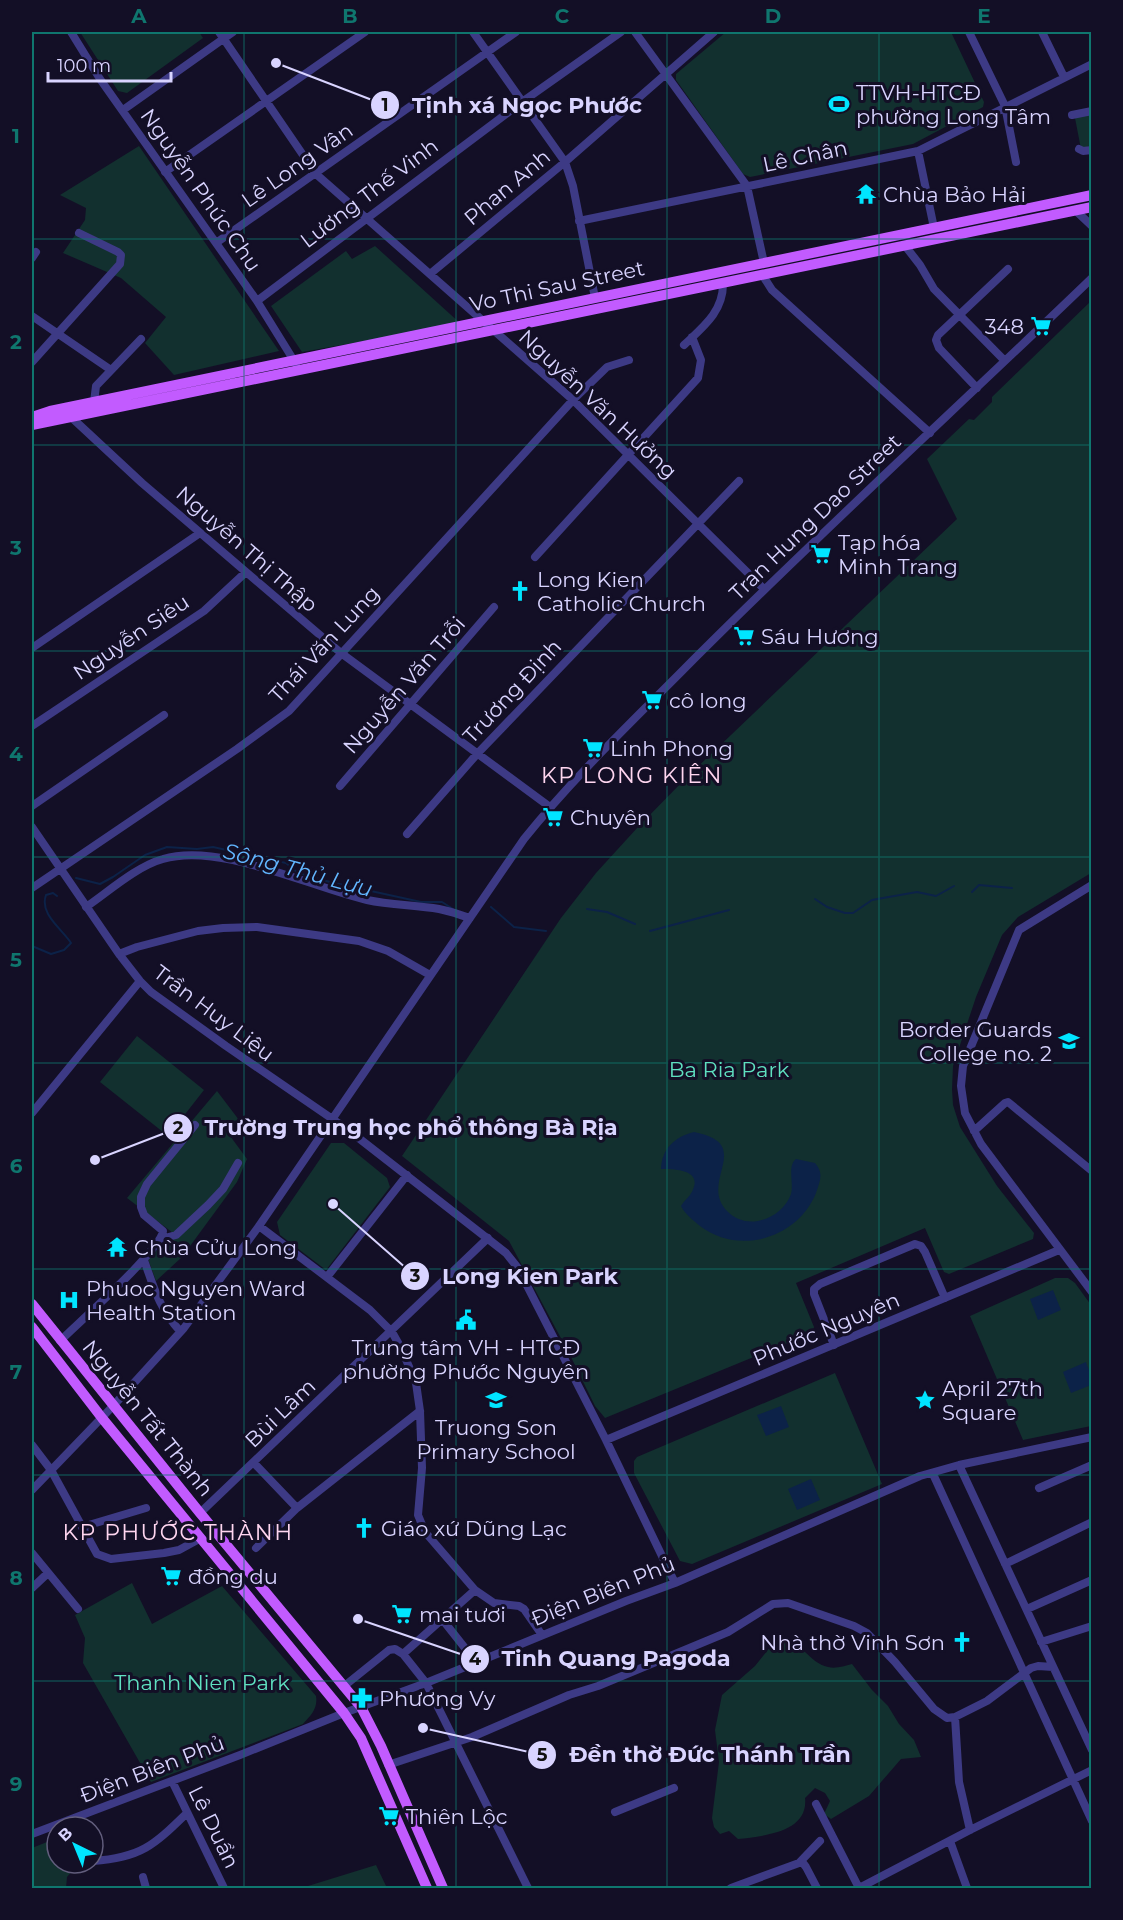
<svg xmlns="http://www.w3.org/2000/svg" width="1123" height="1920" font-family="Montserrat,sans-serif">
<rect width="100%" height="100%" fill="#130f26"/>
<path fill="#12302f" d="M80 32H199L203 38 127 93 118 91Z
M726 32H951L984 102 983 107 913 144 750 177 743 174 676 80V74Z
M1091 114V146L1081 149 1075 118Z
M139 146 279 351 174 375 145 343 166 317 121 278 63 253 85 220 86 208 60 195Z
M375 246 461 324 302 352 271 306 346 251 352 259Z
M1091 301V873L1018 917 1002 935 976 997 953 1066 952 1089 953 1105 960 1127 997 1186 1034 1233 1033 1239 949 1274 944 1272 925 1228 796 1283 814 1327 812 1333 605 1418 595 1406 571 1357 509 1241 402 1156 561 918 596 873 638 827 687 777 957 519 927 459 969 419 974 420 992 402V397Z
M137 1036 204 1090 168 1136 100 1082Z
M217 1091 239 1120 225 1129 247 1159 237 1182 182 1257 156 1281 148 1259 173 1233 127 1198Z
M331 1143H344L387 1178 390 1187 326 1270 280 1235 277 1222Z
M1055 1278H1068L1075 1283 1091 1305V1426L1023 1440 970 1316Z
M835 1373 882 1484 692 1564 680 1561 634 1473V1461L637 1457Z
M132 1583 152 1624 222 1586 316 1696C318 1709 311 1715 303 1724L151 1782 83 1663 85 1638 75 1615Z
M779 1636C802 1641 809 1663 828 1667 836 1669 844 1666 852 1664L872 1690 888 1706 899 1724 914 1740 921 1757 901 1759 869 1796 831 1819 824 1814 830 1801 825 1793 815 1788 805 1798C809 1833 762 1836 738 1839L729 1831 720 1834 714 1827 712 1818 719 1762 715 1730 722 1695 755 1666Z
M57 1838V1863H79L67 1877 66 1888H32V1848Z
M376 1865 387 1888H309L308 1886Z"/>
<path fill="#0c2248" d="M694 1132C756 1144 698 1181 727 1211 747 1232 782 1219 791 1194 794 1183 787 1166 796 1159L815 1163C824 1173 820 1181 816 1193 798 1238 739 1256 700 1226 693 1220 685 1214 681 1206 683 1202 687 1199 690 1195 706 1170 677 1169 661 1169 662 1149 674 1137 694 1132Z
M1053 1290 1061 1310 1038 1320 1030 1299Z
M1086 1362 1091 1376V1385L1071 1393 1063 1372Z
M781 1406 789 1427 766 1436 757 1415Z
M811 1479 820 1500 797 1510 788 1489Z"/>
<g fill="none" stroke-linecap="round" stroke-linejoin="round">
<path stroke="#0c2248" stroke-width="2" d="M76 878 100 884 113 877 145 855 167 847 197 849 213 847 286 863 298 873 330 882 421 902H442L453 909
M972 892 979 885 1012 888
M815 899 827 907 845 913H853L872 900 883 898 917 892 936 896 954 886
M491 907 514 927 546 931
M587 909 607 912 635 924
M650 931 729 910
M32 946 51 954 64 950 71 943C62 929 39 914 46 895L53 893 57 896"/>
<path stroke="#3d3a85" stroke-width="8" d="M71 32 100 79 257 301 296 364
M219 32 316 174 573 400 764 589
M473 32 565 162 573 186 595 298
M635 32 747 186 764 263
M969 32 1005 106 1016 162
M1042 32 1064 77
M123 110 233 32
M1072 115 1092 111
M1079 149 1083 151 1092 150
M918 151 934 228
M165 172 365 32
M1075 210 1092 226
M579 221 918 151 1092 64
M216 243 516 32
M906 247 920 265 934 289 1004 360
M32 258 36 252
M430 274 565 162 714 32
M763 276 772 290 930 433
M257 301 522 102 621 32
M32 316 111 370
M684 345C703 327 723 312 723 284
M32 362 120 264 121 255 118 252 79 233
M977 388 939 348 936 340 938 335 1008 269
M94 402 96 386 141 339
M71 417 142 483 341 653 550 807
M535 557 698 378 701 360 692 337
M32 648 200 533
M32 726 204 611 246 572
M340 786 494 607
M32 806 164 715
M32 827 119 954 140 981 151 992 226 1046 347 1129 506 1253 518 1268 606 1440 675 1583
M407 834 477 754 739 481
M1092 885 1019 930 963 1066 961 1086 965 1113 981 1144 1092 1292
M32 888 237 749 289 711 573 400 607 367 629 360
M86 907C108 892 137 866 163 859 220 842 310 887 367 900 390 905 415 905 439 909 450 911 460 915 470 918
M119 954 137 947 198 931 223 928 257 927 359 941 388 951 430 975
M32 1113 140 981
M974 1131 1005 1103 1008 1102 1092 1171
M259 1226 370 1310 392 1332 401 1348 416 1383 420 1411 422 1468 418 1515 425 1532 475 1590 494 1603 519 1606 524 1609 542 1635
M161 1239 176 1235 208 1205 223 1189 238 1163
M144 1260C154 1288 159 1308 180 1331
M327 1277 407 1175
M60 1341C78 1323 161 1250 163 1231L144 1215 141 1207V1197L147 1184 195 1125
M834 1345 814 1294V1289L820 1284 915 1244 921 1246 925 1252 945 1298
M606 1440 1059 1250
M32 1445 51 1470 97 1554 111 1559 164 1553 179 1550 201 1538
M254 1463 297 1508
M959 1465 1092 1750
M933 1474 1092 1821
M1039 1488 1092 1465
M32 1490 113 1406 184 1328 259 1226 524 839C576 774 637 717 695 658 825 528 960 405 1092 278
M200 1513 488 1238
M82 1527 146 1508
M256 1548 297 1508 420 1411
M32 1553 78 1609
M1005 1564 1092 1522
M32 1588 48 1573
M1027 1609 1092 1580
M442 1619 476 1662
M1041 1642 1092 1626
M403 1654 475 1590
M343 1687 389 1650 395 1649 403 1654 426 1683 528 1888
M955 1717 959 1782 970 1830
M388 1765 472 1737 569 1695 598 1686 728 1632 773 1604 788 1603 854 1626 867 1633 895 1662 934 1709 947 1718 955 1717 987 1701 1031 1668 1038 1666 1053 1667
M172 1781 224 1888
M816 1804 859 1888
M615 1812 674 1788
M32 1834 240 1755 344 1713 426 1683 626 1601 675 1583 920 1476 959 1465 1092 1437
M950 1841 967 1888
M93 1861C141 1858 154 1845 187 1813
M799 1863H803L806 1867 817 1888
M143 1877 146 1888
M731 1888 799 1863 820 1841
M859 1888 970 1830 1092 1770"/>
<path stroke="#c25bff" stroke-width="10" d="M32 417 50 411 1092 195
M32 425 1092 207
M32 1304 200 1513 361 1707 381 1746 443 1888
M32 1327 102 1418 344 1713 361 1738 427 1888"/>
</g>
<path fill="none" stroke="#0f766e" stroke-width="1.5" stroke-opacity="0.55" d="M244 32V1888M456 32V1888M667 32V1888M879 32V1888M32 239H1092M32 445H1092M32 651H1092M32 857H1092M32 1063H1092M32 1269H1092M32 1475H1092M32 1681H1092"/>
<defs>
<g id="stadium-bare" transform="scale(1.62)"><path d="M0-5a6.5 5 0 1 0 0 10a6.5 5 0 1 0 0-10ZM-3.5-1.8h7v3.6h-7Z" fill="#00e5ff" stroke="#130f26" stroke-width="2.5" paint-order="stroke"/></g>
<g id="temple-bare" transform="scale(1.62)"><path d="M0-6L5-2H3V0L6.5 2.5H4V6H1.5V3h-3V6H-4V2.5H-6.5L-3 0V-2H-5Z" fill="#00e5ff" stroke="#130f26" stroke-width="2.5" paint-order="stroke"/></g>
<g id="supermarket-bare" transform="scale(1.62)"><path d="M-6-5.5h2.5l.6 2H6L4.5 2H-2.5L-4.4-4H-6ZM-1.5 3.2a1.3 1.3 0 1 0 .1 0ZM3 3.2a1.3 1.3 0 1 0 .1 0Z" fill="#00e5ff" stroke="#130f26" stroke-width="2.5" paint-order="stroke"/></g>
<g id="church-bare" transform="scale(1.62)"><path d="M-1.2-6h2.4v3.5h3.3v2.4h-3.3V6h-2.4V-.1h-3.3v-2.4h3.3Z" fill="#00e5ff" stroke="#130f26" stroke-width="2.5" paint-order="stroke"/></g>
<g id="university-bare" transform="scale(1.62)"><path d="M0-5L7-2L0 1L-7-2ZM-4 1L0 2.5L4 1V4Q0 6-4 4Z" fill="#00e5ff" stroke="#130f26" stroke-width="2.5" paint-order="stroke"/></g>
<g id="hospital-bare" transform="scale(1.62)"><path d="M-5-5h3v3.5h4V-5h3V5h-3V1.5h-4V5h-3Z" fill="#00e5ff" stroke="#130f26" stroke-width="2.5" paint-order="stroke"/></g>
<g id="civic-bare" transform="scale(1.62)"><path d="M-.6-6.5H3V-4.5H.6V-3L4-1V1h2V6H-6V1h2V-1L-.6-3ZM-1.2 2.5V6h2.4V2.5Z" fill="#00e5ff" stroke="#130f26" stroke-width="2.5" paint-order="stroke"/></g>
<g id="school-bare" transform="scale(1.62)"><path d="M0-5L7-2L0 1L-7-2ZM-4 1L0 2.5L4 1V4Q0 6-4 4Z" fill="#00e5ff" stroke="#130f26" stroke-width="2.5" paint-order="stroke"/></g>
<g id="sight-bare" transform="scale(1.62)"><path d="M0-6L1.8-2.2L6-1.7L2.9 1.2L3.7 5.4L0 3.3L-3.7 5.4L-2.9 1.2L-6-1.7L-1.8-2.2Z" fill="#00e5ff" stroke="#130f26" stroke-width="2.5" paint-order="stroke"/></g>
<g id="pharmacy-bare" transform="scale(1.62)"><path d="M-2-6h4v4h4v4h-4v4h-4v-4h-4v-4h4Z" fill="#00e5ff" stroke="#130f26" stroke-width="2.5" paint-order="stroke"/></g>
</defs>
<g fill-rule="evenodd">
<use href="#stadium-bare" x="839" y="104"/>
<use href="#temple-bare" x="866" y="194"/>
<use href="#supermarket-bare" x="1041" y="326"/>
<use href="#supermarket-bare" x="821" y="554"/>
<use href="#church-bare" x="520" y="591"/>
<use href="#supermarket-bare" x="744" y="636"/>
<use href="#supermarket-bare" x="652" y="700"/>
<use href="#supermarket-bare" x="593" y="748"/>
<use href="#supermarket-bare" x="553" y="817"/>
<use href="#university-bare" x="1069" y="1041"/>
<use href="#temple-bare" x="117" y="1247"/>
<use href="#hospital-bare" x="69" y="1300"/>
<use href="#civic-bare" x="466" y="1320"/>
<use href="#school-bare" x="496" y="1400"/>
<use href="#sight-bare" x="925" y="1400"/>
<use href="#church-bare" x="364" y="1528"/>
<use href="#supermarket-bare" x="171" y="1576"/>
<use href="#supermarket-bare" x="402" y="1614"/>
<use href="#church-bare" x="962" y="1642"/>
<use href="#pharmacy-bare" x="362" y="1698"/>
<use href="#supermarket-bare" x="389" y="1816"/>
</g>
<g text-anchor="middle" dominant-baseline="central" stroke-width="6" stroke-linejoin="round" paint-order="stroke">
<g font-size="21" fill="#d9d4ff" stroke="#130f26" text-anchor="start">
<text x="856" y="92">TTVH-HTCĐ<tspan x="856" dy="24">phường Long Tâm</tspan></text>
<text x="883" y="194">Chùa Bảo Hải</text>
<text x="1024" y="326" text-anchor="end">348</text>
<text x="838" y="542">Tạp hóa<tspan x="838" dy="24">Minh Trang</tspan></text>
<text x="537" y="579">Long Kien<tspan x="537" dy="24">Catholic Church</tspan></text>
<text x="761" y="636">Sáu Hương</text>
<text x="669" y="700">cô long</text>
<text x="610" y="748">Linh Phong</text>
<text x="570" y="817">Chuyên</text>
<text x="1052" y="1029" text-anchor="end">Border Guards<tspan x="1052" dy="24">College no. 2</tspan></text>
<text x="134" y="1247">Chùa Cửu Long</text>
<text x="86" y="1288">Phuoc Nguyen Ward<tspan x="86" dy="24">Health Station</tspan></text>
<text x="466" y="1347" text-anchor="middle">Trung tâm VH - HTCĐ<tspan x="466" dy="24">phường Phước Nguyên</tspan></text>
<text x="942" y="1388">April 27th<tspan x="942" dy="24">Square</tspan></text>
<text x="496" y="1427" text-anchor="middle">Truong Son<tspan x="496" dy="24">Primary School</tspan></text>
<text x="381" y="1528">Giáo xứ Dũng Lạc</text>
<text x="188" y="1576">đồng du</text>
<text x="419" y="1614">mai tươi</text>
<text x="945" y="1642" text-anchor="end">Nhà thờ Vinh Sơn</text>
<text x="379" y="1698">Phương Vy</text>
<text x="406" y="1816">Thiên Lộc</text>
</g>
<g font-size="21" fill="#d9d4ff" stroke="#130f26">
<text transform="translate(805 156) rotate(-12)">Lê Chân</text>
<text transform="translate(297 165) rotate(-35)">Lê Long Vân</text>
<text transform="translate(507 187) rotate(-40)">Phan Anh</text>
<text transform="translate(201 190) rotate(55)">Nguyễn Phúc Chu</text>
<text transform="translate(369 193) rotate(-37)">Lương Thế Vinh</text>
<text transform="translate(557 286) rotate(-12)">Vo Thi Sau Street</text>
<text transform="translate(598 404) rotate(43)">Nguyễn Văn Hưởng</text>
<text transform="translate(815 517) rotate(-44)">Tran Hung Dao Street</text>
<text transform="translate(247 549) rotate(41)">Nguyễn Thị Thập</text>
<text transform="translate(131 637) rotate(-34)">Nguyễn Siêu</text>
<text transform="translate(324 644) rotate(-47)">Thái Văn Lung</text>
<text transform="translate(404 685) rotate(-49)">Nguyễn Văn Trỗi</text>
<text transform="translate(512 691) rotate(-47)">Trương Định</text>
<text transform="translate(214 1013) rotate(37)">Trần Huy Liệu</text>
<text transform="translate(826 1329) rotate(-23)">Phước Nguyên</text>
<text transform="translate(280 1413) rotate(-44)">Bùi Lâm</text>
<text transform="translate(148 1418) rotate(51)">Nguyễn Tất Thành</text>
<text transform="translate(603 1591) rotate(-22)">Điện Biên Phủ</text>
<text transform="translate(152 1769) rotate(-21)">Điện Biên Phủ</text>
<text transform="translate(214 1827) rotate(64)">Lê Duẩn</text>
</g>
<g font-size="21" fill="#5fe0c0" stroke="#130f26">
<text x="729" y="1069">Ba Ria Park</text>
<text x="202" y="1682">Thanh Nien Park</text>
</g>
<g font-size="22" letter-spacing="1.5" fill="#ffd6f0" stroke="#130f26">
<text x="632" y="775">KP LONG KIÊN</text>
<text x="178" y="1532">KP PHƯỚC THÀNH</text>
</g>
<g font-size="22" font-style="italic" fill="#62b6ff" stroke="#130f26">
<text transform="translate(298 870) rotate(15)">Sông Thủ Lựu</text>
</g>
</g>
<path fill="none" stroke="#d9d4ff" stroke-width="2" d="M276 63L385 105M95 1160L178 1128M333 1204L415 1276M358 1619L475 1659M423 1728L542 1755"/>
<g fill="#d9d4ff" stroke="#130f26" stroke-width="2">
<circle cx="276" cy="63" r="6"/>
<circle cx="95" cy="1160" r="6"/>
<circle cx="333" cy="1204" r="6"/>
<circle cx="358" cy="1619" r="6"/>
<circle cx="423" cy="1728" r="6"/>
<circle cx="385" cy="105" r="15"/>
<circle cx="178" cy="1128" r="15"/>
<circle cx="415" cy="1276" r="15"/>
<circle cx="475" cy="1659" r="15"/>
<circle cx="542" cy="1755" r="15"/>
</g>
<g font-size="18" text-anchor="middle" font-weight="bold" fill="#111">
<text x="385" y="111">1</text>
<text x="178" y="1134">2</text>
<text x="415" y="1282">3</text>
<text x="475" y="1665">4</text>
<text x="542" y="1761">5</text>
</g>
<g font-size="22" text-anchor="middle" font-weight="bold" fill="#d9d4ff" stroke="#130f26" stroke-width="6" stroke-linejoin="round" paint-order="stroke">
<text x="527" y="113">Tịnh xá Ngọc Phước</text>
<text x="411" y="1135">Trường Trung học phổ thông Bà Rịa</text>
<text x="530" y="1284">Long Kien Park</text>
<text x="616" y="1666">Tinh Quang Pagoda</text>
<text x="710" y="1762">Đền thờ Đức Thánh Trần</text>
</g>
<rect width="1123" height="1920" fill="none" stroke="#130f26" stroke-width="66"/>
<g transform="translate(75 1845) rotate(317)"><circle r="28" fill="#130f26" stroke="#625e7d" stroke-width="1.5"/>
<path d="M0-4.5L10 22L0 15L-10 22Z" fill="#00e5ff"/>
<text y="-9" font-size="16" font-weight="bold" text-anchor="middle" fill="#d9d4ff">B</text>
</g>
<path d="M48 72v9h123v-9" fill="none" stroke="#d9d4ff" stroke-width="3"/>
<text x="57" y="72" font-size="18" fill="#d9d4ff" stroke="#130f26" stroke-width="4.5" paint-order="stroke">100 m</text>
<rect x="33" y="33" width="1057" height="1854" fill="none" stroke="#0f766e" stroke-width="2"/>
<g font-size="20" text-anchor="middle" font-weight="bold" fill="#0f766e">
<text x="139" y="23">A</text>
<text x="350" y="23">B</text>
<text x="562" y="23">C</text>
<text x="773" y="23">D</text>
<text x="984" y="23">E</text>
<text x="16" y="143">1</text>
<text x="16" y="349">2</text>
<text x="16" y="555">3</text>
<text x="16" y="761">4</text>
<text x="16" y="967">5</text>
<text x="16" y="1173">6</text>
<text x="16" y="1379">7</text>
<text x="16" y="1585">8</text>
<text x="16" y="1791">9</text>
</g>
</svg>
